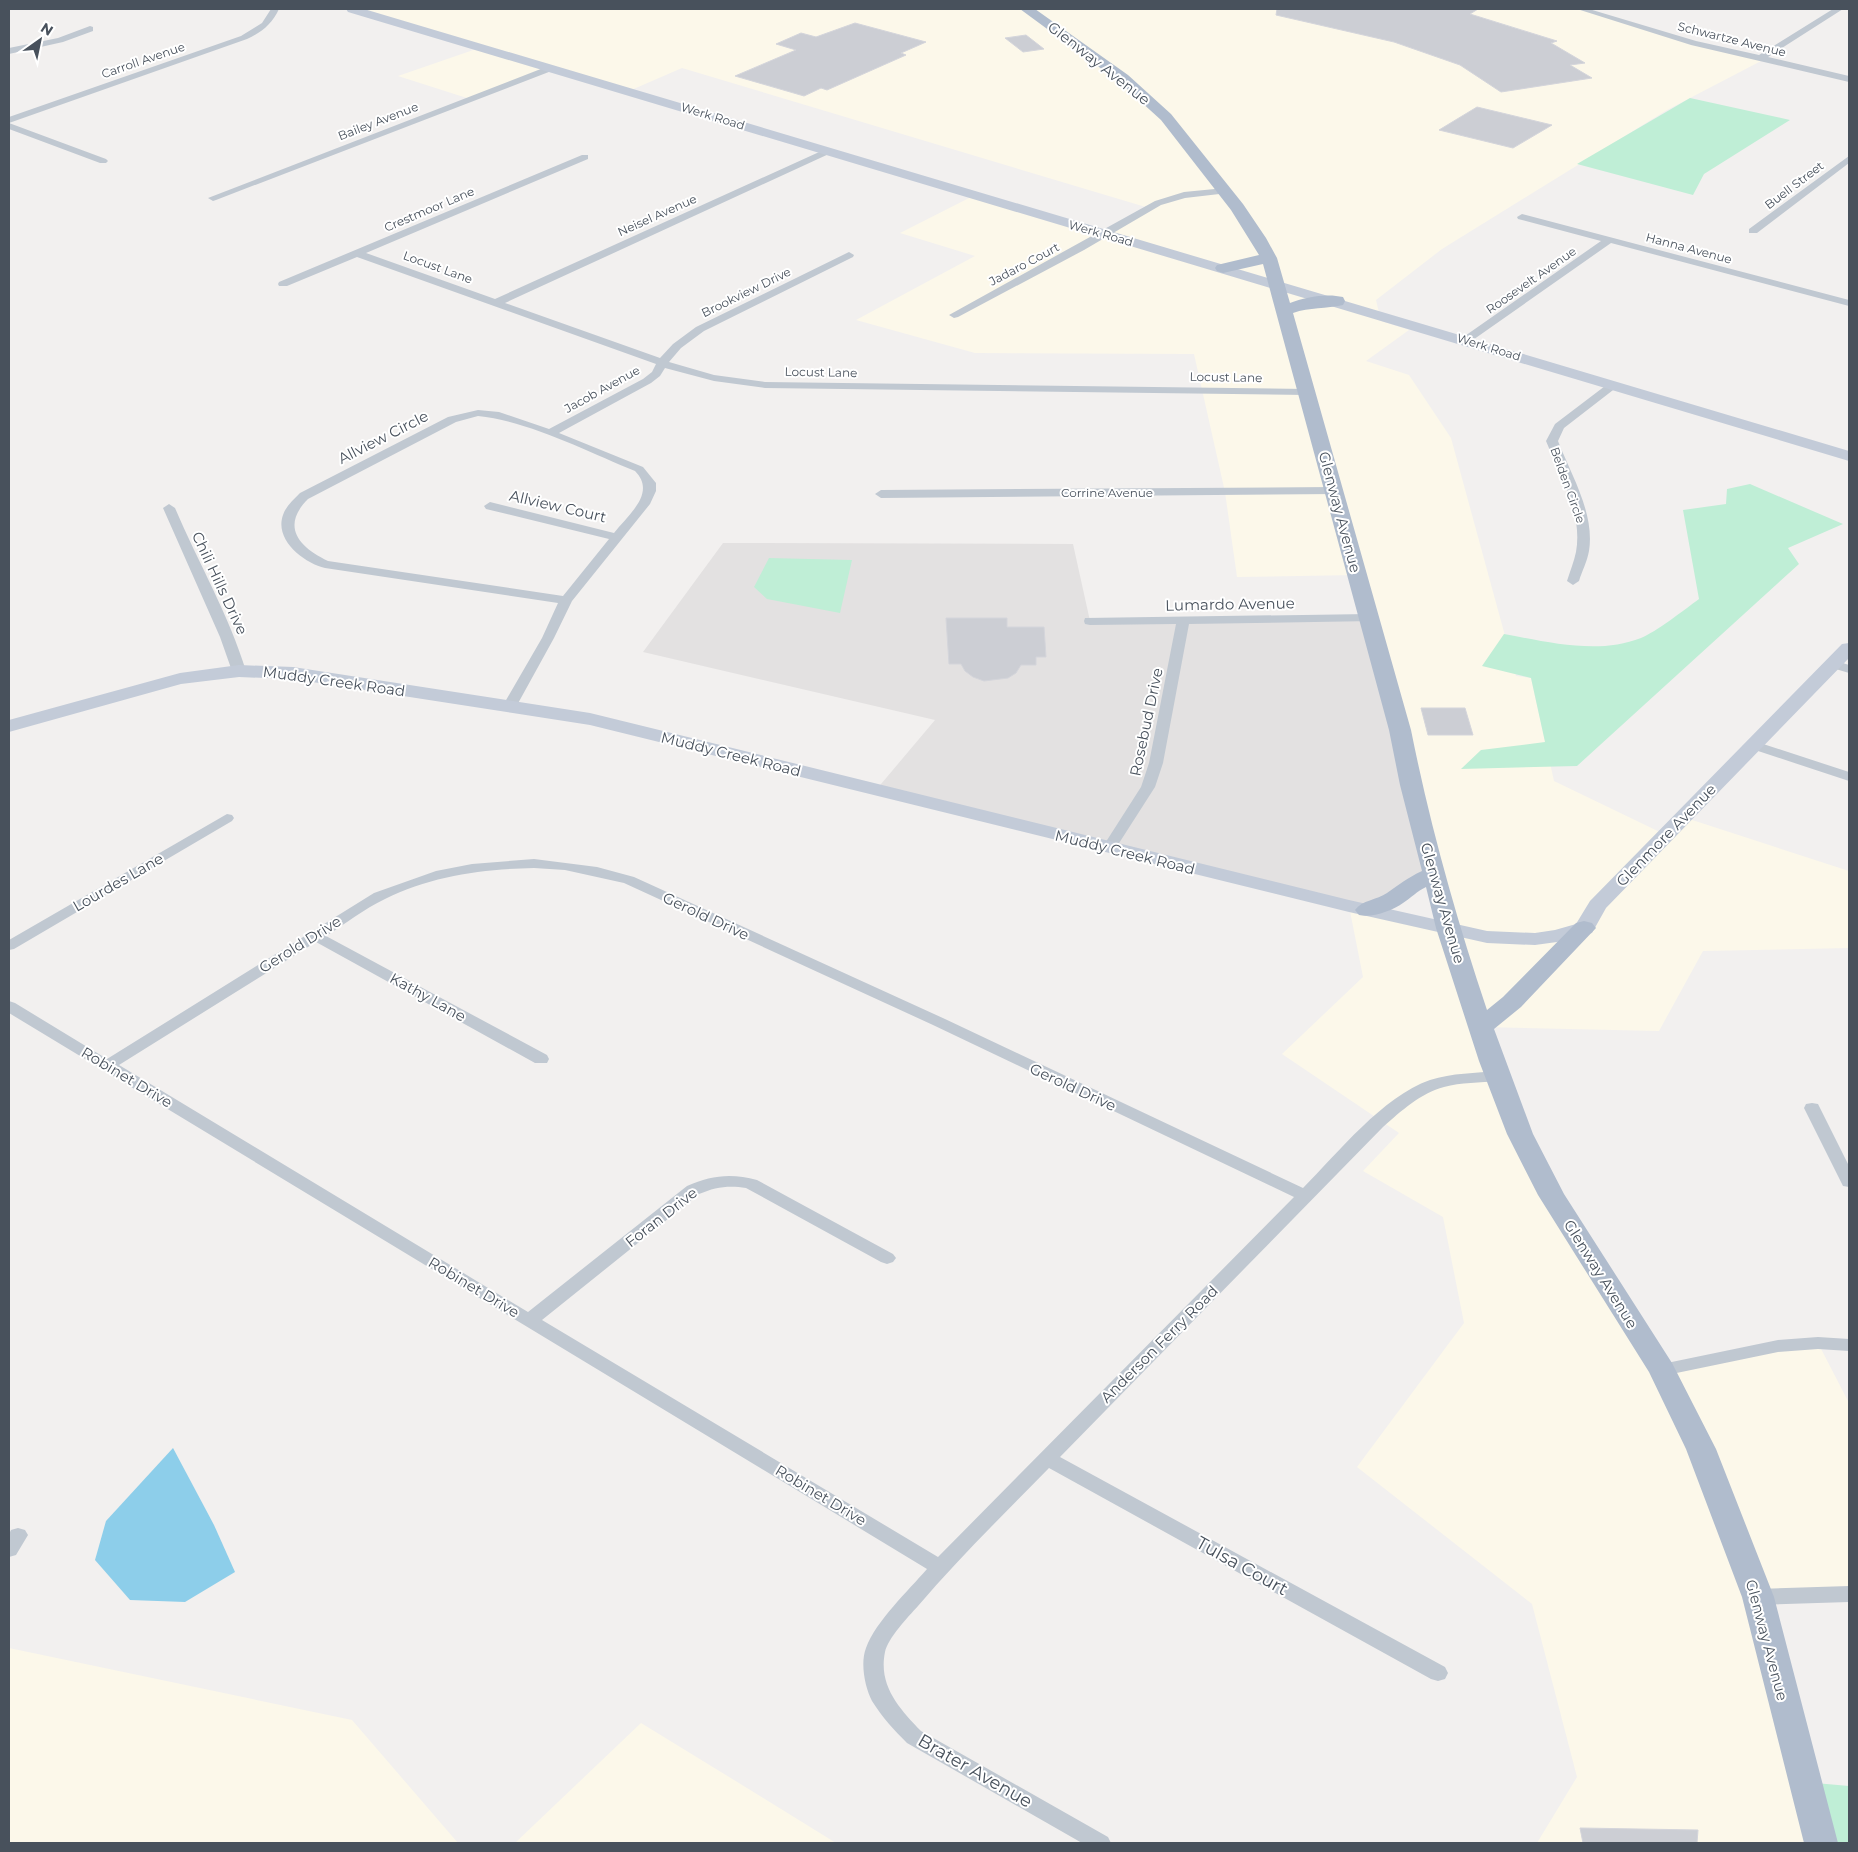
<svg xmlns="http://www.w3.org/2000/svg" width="1858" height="1852" font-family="Montserrat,sans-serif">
<rect width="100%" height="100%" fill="#f2f0ef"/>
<path fill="#fcf8ea" d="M352 9H1581L1694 43 1763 60 1667 110 1442 249 1376 300 1381 321 1409 330 1366 361 1409 375 1451 438 1516 676 1531 678 1554 781 1666 835 1683 817 1849 871V948L1703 951 1659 1031 1482 1027 1520 1134 1662 1370 1818 1343 1849 1403V1597H1758L1821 1843H1537L1577 1777 1532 1604 1357 1467 1464 1323 1443 1217 1363 1171 1399 1133 1282 1054 1363 977 1349 906 1448 928 1357 575 1237 577 1225 492 1194 354 975 353 856 320 975 256 900 233 975 195 1104 234 1149 208 682 68 629 91 551 68 470 99 398 76 482 47Z
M9 1648 352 1720 458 1843H9Z
M641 1723 734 1780 836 1843H515Z"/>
<path fill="#e3e1e1" d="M723 543 1073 544 1090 621 1369 618 1434 874 1367 910 876 790 935 720 643 652Z"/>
<path fill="#bfeed6" d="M1690 98 1790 120 1704 174 1693 195 1577 164Z
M1750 484 1843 524 1788 548 1799 564 1577 766 1461 769 1481 750 1545 742 1531 678 1482 666 1504 634C1548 642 1598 655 1641 638 1656 632 1684 610 1699 599L1683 510 1726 504 1727 489Z
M769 558 852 560 840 613 767 599 754 587Z
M1804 1782 1849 1786V1843H1821Z"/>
<path fill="#8dceea" d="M173 1448 214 1525 235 1572 185 1602 130 1600 95 1560 106 1521Z"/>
<path fill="#ccced4" stroke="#d4d5db" d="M1277 9H1478L1470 14 1557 41 1551 43 1585 63 1570 65 1592 78 1501 92 1460 65 1394 42 1276 15Z
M855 23 926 42 901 53 906 55 827 90 821 88 804 96 735 76 796 50 776 44 801 33 816 37Z
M1026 35 1044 49 1023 52 1005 38Z
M1477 107 1552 125 1513 148 1439 130Z
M946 618H1007V627H1044L1046 657H1036V665H1021L1016 673 1008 678 984 681 973 677 965 671 961 664H949Z
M1421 708H1465L1473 735H1428Z
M1580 1828 1698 1830 1697 1843H1583Z"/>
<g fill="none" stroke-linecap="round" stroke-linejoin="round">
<path fill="#c0c8d1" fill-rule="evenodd" d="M271 9H279C272 24 262 32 247 39L9 123V117L241 36 262 23Z
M1577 9H1589L1696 41 1759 55 1833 9H1843L1768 57 1849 76V82L1691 45Z
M90 26 93 27V31L63 42 9 54V48L58 38Z
M551 65 555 68 554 70 216 200 213 201 208 198Z
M9 123 106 159 108 161 106 163H100L9 129Z
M828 148 833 151 831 153 505 303 660 358 673 344 696 327 849 252 854 255 853 257 704 331 681 348 669 362 714 375 765 382 1307 389 1313 392 1307 395 765 388 714 381 665 368 660 376 651 383 559 433 643 467 656 483V491L650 504 572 601 554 638 516 707 509 711 502 707 542 638 558 603 325 568C304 563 274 540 283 515 286 506 293 500 300 493L448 417 478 410 499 412 549 429 643 379 652 372 656 364 357 257 287 286H279L278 284 279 282 582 155H588V159L366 253 495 299ZM478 416C528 421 588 452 635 471 657 493 628 515 614 533L490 502 484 506 486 509 609 539 563 596 328 561C298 547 281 526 308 499L456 422Z
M1849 156V163L1757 233H1749V229Z
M1225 188 1230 191 1228 193 1185 198 1161 205 1084 250 958 317 954 318 949 315 1155 201 1184 192Z
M1522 214 1849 300V306L1611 243 1470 342H1462L1461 340 1462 338 1601 241 1518 219 1517 217Z
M1613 382 1619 385 1617 387 1564 428 1558 441C1571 475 1595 513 1589 551 1587 562 1582 571 1579 581L1573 585 1567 581C1570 571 1574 562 1576 552 1583 513 1560 475 1546 441L1555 424 1609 383Z
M1333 487 1337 488 1339 491 1337 494 881 498 875 494 881 490Z
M169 504 175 508C198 562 229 615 246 671L244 674H234L232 671 220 637 163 508Z
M1369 614 1374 615 1375 618 1374 621 1189 624 1163 763 1155 787 1114 851H1104L1102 848 1141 787 1149 763 1176 624 1090 625 1085 624 1084 621 1085 618Z
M1834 660 1849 665V673L1829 667 1827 664 1829 661Z
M1754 741 1849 772V781L1749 748 1747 745 1749 742Z
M227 814 232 815 234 818 232 821 14 949 9 950V940Z
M534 859 597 867 634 877 945 1019 1303 1188C1339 1152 1382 1097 1430 1080 1452 1073 1476 1073 1498 1071L1504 1072 1506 1076 1504 1080 1498 1081C1480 1083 1461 1082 1444 1087 1421 1093 1401 1111 1383 1127L1060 1457 1445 1667 1448 1673 1445 1679 1438 1681 1431 1679 1049 1468C1005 1513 959 1558 918 1606 908 1617 888 1638 885 1652 878 1686 900 1709 921 1731L1108 1837 1111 1843H1082L907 1743C894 1730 882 1717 872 1701 865 1688 860 1663 866 1648 876 1621 908 1591 927 1569L9 1013V1001L15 1003 107 1059 374 893 436 871 472 864ZM534 868 565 870 624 883 933 1025 1294 1197 938 1557 542 1320 699 1194C715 1187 729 1185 746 1188L881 1262 887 1264 893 1262 896 1258 893 1254 757 1180C732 1173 711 1175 687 1186L528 1312 119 1065 316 942 535 1063H547L549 1059 547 1055 326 936C345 924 364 909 385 899 431 876 483 869 534 868Z
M1812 1103 1818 1104 1849 1166V1187L1843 1186 1804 1108 1806 1104Z
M1818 1337 1849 1339V1351L1818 1349 1778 1352 1662 1376 1656 1375 1653 1370 1656 1365 1662 1364 1778 1340Z
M18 1528 25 1530 28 1535 16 1555 9 1557V1534L11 1530Z
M1849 1586V1602L1758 1605 1751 1602 1748 1597 1751 1592 1758 1589Z"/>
<path fill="#c3cbd8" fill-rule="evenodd" d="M346 9H364L1849 451V461L348 12Z
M1849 643V658L1606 908 1592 933 1557 942 1535 945 1487 943 1349 912 590 725 293 679 239 677 181 684 9 732V720L180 673 239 665 293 667 590 713 1349 900 1487 931 1535 933 1555 930 1576 924 1590 901 1842 644Z"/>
<path fill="#b0bccd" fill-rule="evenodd" d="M1020 9H1035L1128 75 1171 114 1243 204 1266 238 1277 258 1290 303C1305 297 1327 293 1343 297L1345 301 1343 305C1326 309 1310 307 1293 313L1411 730C1430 825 1456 918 1487 1010L1503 997 1576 923 1584 921 1592 923 1596 928 1521 1007 1494 1029 1533 1134 1564 1194 1672 1363 1716 1449 1774 1597 1838 1843H1804L1742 1597 1686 1449 1649 1372 1538 1195 1507 1134 1479 1061 1436 928 1426 887C1417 891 1411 898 1403 903 1392 911 1372 918 1359 915L1355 910C1362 900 1377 900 1387 893 1400 884 1407 878 1422 871L1400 785 1389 730 1263 264 1223 273 1217 271 1215 268 1217 265 1259 255 1231 210 1161 120 1118 81Z"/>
</g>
<g text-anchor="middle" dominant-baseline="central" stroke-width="4" stroke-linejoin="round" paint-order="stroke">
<g font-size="12" fill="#48515c" stroke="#fff">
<text transform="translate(1732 39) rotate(14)">Schwartze Avenue</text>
<text transform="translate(143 60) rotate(-19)">Carroll Avenue</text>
<text transform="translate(713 116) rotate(17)">Werk Road</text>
<text transform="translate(378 121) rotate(-21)">Bailey Avenue</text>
<text transform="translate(1794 185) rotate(-37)">Buell Street</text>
<text transform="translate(429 209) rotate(-23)">Crestmoor Lane</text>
<text transform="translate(657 215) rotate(-24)">Neisel Avenue</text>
<text transform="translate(1101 233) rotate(16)">Werk Road</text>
<text transform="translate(1689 248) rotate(15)">Hanna Avenue</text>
<text transform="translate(1024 264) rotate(-28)">Jadaro Court</text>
<text transform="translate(438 267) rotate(20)">Locust Lane</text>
<text transform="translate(1531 280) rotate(-35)">Roosevelt Avenue</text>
<text transform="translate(746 292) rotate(-26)">Brookview Drive</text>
<text transform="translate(1489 347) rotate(17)">Werk Road</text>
<text transform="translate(821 372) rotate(1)">Locust Lane</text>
<text transform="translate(1226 377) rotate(1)">Locust Lane</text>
<text transform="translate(602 389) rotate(-29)">Jacob Avenue</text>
<text transform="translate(1568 485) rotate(70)">Belden Circle</text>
<text x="1107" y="492">Corrine Avenue</text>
</g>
<g font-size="15" fill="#48515c" stroke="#fff">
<text transform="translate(1099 63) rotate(38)">Glenway Avenue</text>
<text transform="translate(383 437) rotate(-27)">Allview Circle</text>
<text transform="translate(558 506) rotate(13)">Allview Court</text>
<text transform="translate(1340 512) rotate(75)">Glenway Avenue</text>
<text transform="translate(220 583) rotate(65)">Chili Hills Drive</text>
<text transform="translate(1230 604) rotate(-1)">Lumardo Avenue</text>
<text transform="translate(334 681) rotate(8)">Muddy Creek Road</text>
<text transform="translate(1146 722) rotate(-78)">Rosebud Drive</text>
<text transform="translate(731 754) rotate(14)">Muddy Creek Road</text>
<text transform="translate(1666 835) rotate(-46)">Glenmore Avenue</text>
<text transform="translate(1125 852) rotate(14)">Muddy Creek Road</text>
<text transform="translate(118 882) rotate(-30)">Lourdes Lane</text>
<text transform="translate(1443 903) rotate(74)">Glenway Avenue</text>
<text transform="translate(706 916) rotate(25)">Gerold Drive</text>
<text transform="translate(300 944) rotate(-32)">Gerold Drive</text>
<text transform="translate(428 997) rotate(29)">Kathy Lane</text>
<text transform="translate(127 1077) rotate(31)">Robinet Drive</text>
<text transform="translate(1073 1087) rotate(25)">Gerold Drive</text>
<text transform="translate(661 1217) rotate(-38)">Foran Drive</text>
<text transform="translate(1601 1274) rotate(58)">Glenway Avenue</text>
<text transform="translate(474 1287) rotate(31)">Robinet Drive</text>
<text transform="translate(1159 1344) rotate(-45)">Anderson Ferry Road</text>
<text transform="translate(821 1495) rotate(31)">Robinet Drive</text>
<text transform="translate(1767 1640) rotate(75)">Glenway Avenue</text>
</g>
<g font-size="18" fill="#48515c" stroke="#fff">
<text transform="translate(1242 1566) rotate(29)">Tulsa Court</text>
<text transform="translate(975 1771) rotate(30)">Brater Avenue</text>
</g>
</g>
<rect width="1858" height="1852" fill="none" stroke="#48515c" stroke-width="20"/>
<g transform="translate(40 40) rotate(33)" stroke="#ffffff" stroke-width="4" paint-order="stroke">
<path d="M0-4L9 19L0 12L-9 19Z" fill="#48515c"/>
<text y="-8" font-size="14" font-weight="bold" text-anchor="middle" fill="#48515c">N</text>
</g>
</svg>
